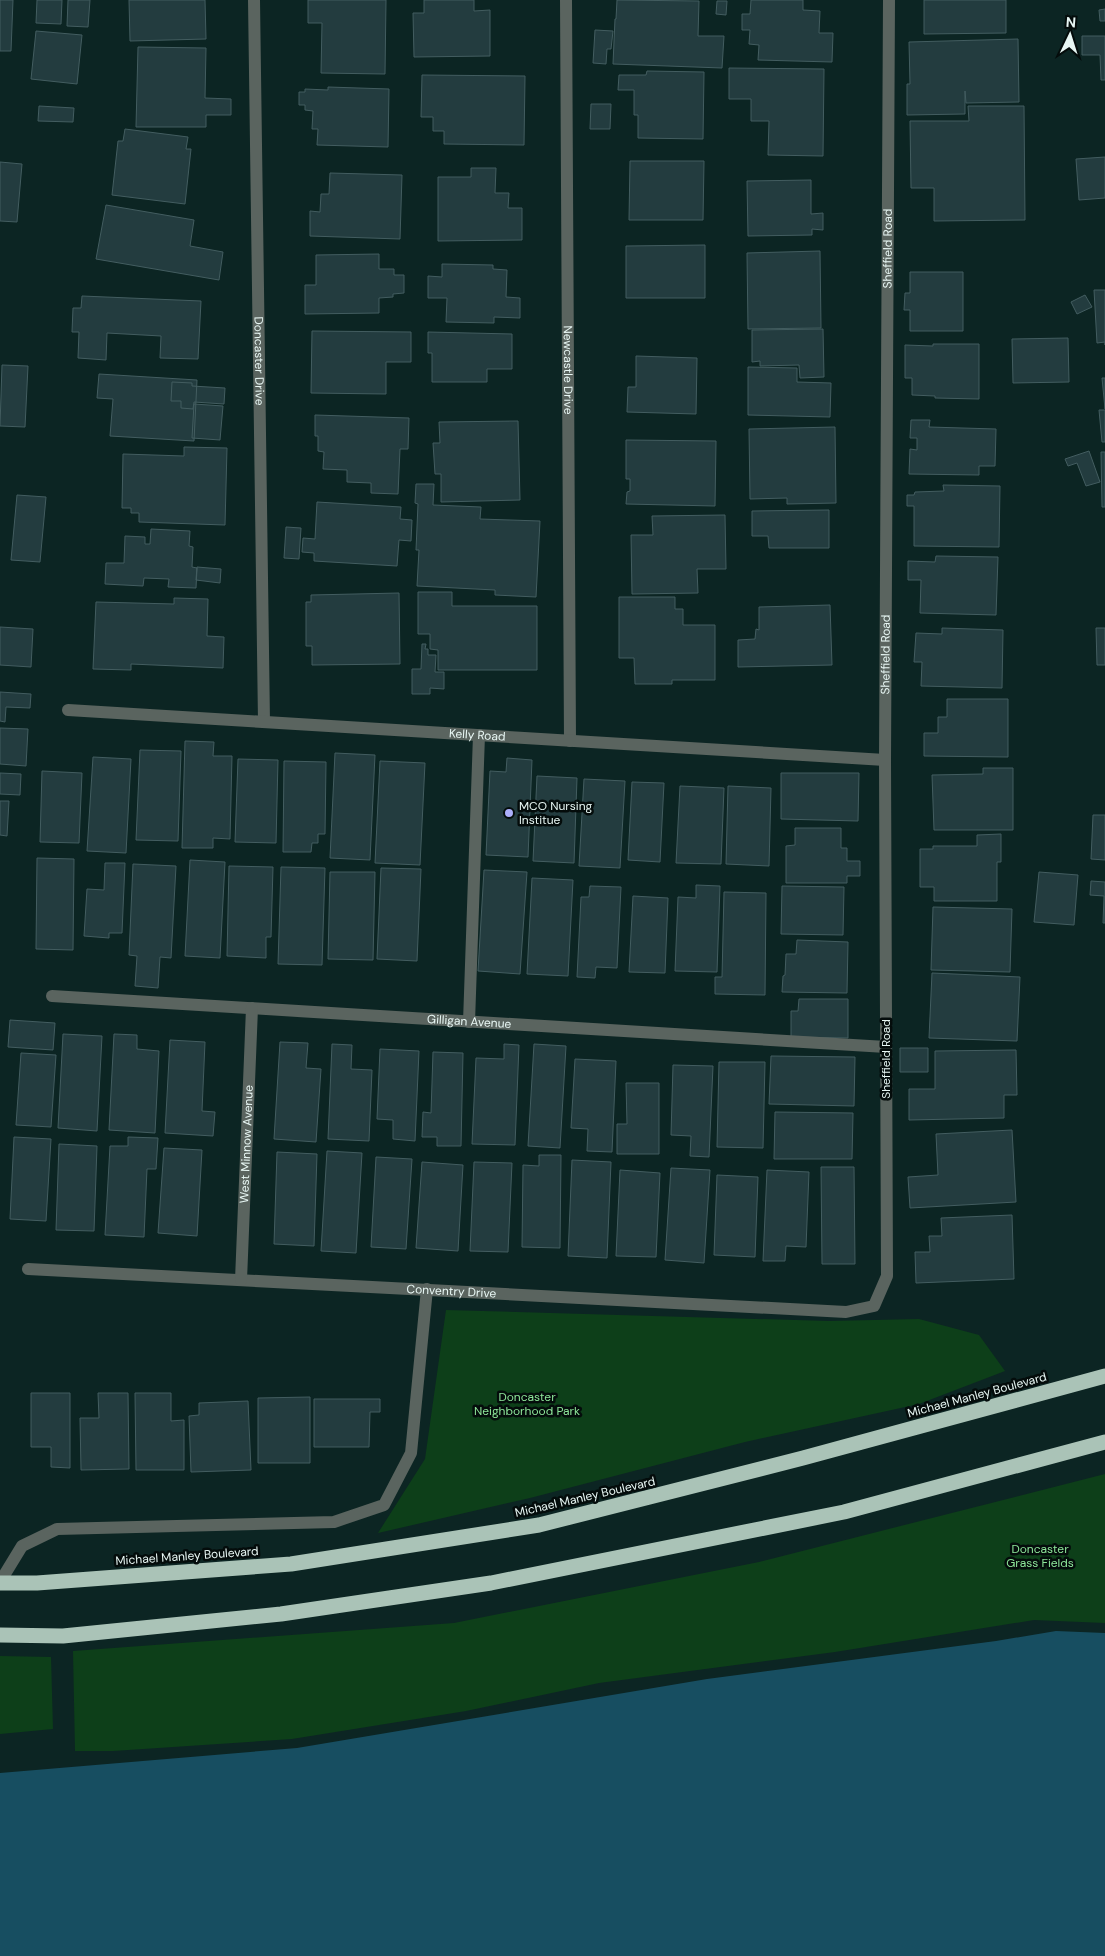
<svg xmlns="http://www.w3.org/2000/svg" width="1105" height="1956" font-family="'DM Sans',sans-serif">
<rect width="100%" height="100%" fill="#0c2523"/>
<path fill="#0d3f19" d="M446 1310 829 1321 919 1319 979 1335 1005 1371 919 1404 745 1442 530 1498 378 1533 425 1459Z
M1105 1474V1623L1034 1620 835 1652 599 1683 466 1711 292 1739 113 1751H75L73 1651 454 1623 759 1562Z
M0 1656 51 1657 53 1729 0 1734Z"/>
<path fill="#174e61" d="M1056 1631 1105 1633V1956H0V1773L297 1748 707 1679 996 1641Z"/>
<path fill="#233c3f" stroke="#435d60" d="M0 0H13L11 51H0Z
M37 0H62L61 24 36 23Z
M68 0H90L88 27 67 26Z
M129 0H205L206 39 130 41Z
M308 0H386L385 74 321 73 322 23H308Z
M424 0H474V11L490 10V56L414 57 413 13H424Z
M617 0 699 1 698 36H724L722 68 613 64 615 19H616Z
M751 0H803V10L820 11 819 33H833L832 62 758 60 759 45 749 44 750 30H742V14H750Z
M924 0H1006V33L924 34Z
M717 1H727L726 15 716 14Z
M1105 9V21H1100L1099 10Z
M595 30 613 31 611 49H607L606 64 593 63Z
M36 31 82 35 77 84 31 79Z
M1082 36H1105V80H1101L1100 55H1082Z
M1018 39 1019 102 966 103 965 91V114L907 115V84H910L909 42Z
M138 47 206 48 205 98 231 99V115H206V127H136Z
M729 68 824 69 823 156 768 155 769 121H751V99H729Z
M647 71 704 72 703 139 638 138V115H634V90H618L619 75H646Z
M422 75 525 76 524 145 444 144V131H433V117H421Z
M328 87 389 89 388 147 317 145 318 129H312L313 111 305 110V105H299V92H305V89L328 90Z
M591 104H611L610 129H590Z
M39 106 74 108 73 122 38 121Z
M968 106H1024L1025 220 934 221V188H911L910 121H969Z
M125 129 188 137 186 149H191L185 204 112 195 118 141H123Z
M1105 157V198L1079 200 1076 159Z
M630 161H704L703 220H629Z
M0 162 22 164 17 222 0 221Z
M471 168H496L495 193H509L508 208H522V240L438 241V177H471Z
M330 173 402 175 400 239 310 236V211L320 212 321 194H329Z
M811 180V214L823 213V230L812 229V235L748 236 747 181Z
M106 205 194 220 190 246 223 252 219 280 96 259Z
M705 245V298H626V246Z
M820 251 821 328 748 329 747 253Z
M379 254V269H394V275H404V293L393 294V297L379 298V313L305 314V285H316V255Z
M442 264 493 265V269L507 270 506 297 520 298V318L494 317V323L446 322 447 298H428V276L442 277Z
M910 272H963V331H910V310H904L905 293H910Z
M1094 290H1105V345V342L1097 343Z
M1085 295 1092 307 1077 314 1071 302Z
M82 296 201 301 198 359 160 358 161 336 107 333 106 360 78 358 79 332H72L73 308H81Z
M823 329 824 377 800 378 799 365 760 366V361L752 362V330Z
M312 331 411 332V362H386V394L311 393Z
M428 332 512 334V369H487V382H432V353H428Z
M1068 338 1069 382 1013 383 1012 339Z
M933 344H979V399L935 398V396L912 395V378H905V345L933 346Z
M636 356 697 358 696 414 627 412 628 387H636Z
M2 365 28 366 25 427 0 426Z
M748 367 797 368V382L831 383 830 417 748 415Z
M99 374 197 380 194 441 110 436 113 399 97 398Z
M1102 378H1105V409Z
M172 382 192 383V386L225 388 224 404 194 402 193 409 181 408V401H171Z
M194 404 223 406 220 440 192 438Z
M1099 410H1105V442H1102Z
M315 415 409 418 408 449H400L398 494 371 493V483L347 482V470L323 469 324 452 318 451V436H315Z
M911 420H930L929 427 996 429 995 466H979V475L909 474 910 449 917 450V438H910Z
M518 421 520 500 441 502V474H435L433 443H440L439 422Z
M835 427 836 503 787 504V498L750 499 749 429Z
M626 440 716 441 715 506 626 504 627 492 630 491V479H626Z
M184 447 227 448 225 525 139 522V513H131V508H122L123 454 184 456Z
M1089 451 1100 482 1086 486 1077 463 1068 466 1065 459Z
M1101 452H1105V507H1102Z
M416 484H434L433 505 481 507 480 519 540 521 536 597 495 595V590L417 586 419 550H416L418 504 415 503Z
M943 485 1000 486 999 547 914 546V506H907V495H914L915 492 944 491Z
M17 495 46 497 40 562 11 560Z
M317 502 401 507 400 519 412 520 411 541 399 540 397 566 314 561V553L302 552 303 538 315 539Z
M829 510V548H769L768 536H752V511Z
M725 515 726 569H697L698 593 632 594 631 535H653L652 516Z
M286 527 301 528 299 559 284 558Z
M151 529 190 531 189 546 193 547 192 567 197 568 196 588 168 587 169 579 144 578 143 586 105 584 106 563H124L125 536 145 537V544H150Z
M936 556 998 557 996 615 920 613 921 580H908V561L935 562Z
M197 567 221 569 220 583 196 580Z
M418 592H452V606H537V670H438V650L430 649V634H418Z
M399 593 400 664 312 665V646H306V602H311V595Z
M619 597H675V609H683V625H715V680H672V684H635L634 658H619Z
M174 598 208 599 207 636 224 637 223 668 131 664V670L93 669 96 602 174 604Z
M830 605 832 665 738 667V640L755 639 756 629 759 630V607Z
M0 627 33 629 31 667 0 665Z
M942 628 1003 630 1002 688 921 686 922 662H914L916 633 942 634Z
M1096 628H1105V665H1097Z
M422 644H426L425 649H428V655H436L435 672H444V689L430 688V694H412V669H421Z
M0 692 31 694 30 708 6 707 5 722 0 721Z
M947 699H1008V757L924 756V733H938V717H947Z
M0 728 28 729 26 766 0 764Z
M185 741 214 742 213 756H232L230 839 213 838V848H182Z
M140 750 181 751 178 841 136 840Z
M335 753 375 755 370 860 330 858Z
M93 757 131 759 126 853 87 851Z
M507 758 532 760 528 857 486 855 490 771 506 772Z
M238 759 278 760 276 843 235 842Z
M284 761 326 762 325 834H318V843H312L311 852H283Z
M380 761 425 763 420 865 375 863Z
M983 768H1013V830H934L932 775 983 774Z
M42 771 82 773 79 843 40 842Z
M0 773 21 774 20 795 0 794Z
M781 773H859L858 821 781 819Z
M537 776 577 778 574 863 533 861Z
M584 779 625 781 620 868 579 866Z
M632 782 664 783 660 862 628 860Z
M680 786 724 788 721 864 676 863Z
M728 786 771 788 769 866 726 864Z
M0 801H9L7 836 0 835Z
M1093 815H1105V860L1091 859Z
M795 828H841V848H847V861H860V876H847V883H786V846L795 845Z
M1001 834V862H997V901H934V887H920V849H933V846H977V835Z
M37 858 74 859 73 950 36 949Z
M190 860 225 862 220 958 185 956Z
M105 863H125L122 933H109V938L84 936 87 889 104 890Z
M133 864 176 866 171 958 160 957 158 988 135 986 137 956 129 955Z
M229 866 273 867 271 937H266V958L227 956Z
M281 867 325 868 322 965 278 964Z
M381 868 421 869 417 961 377 959Z
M484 870 527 872 520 974 478 971Z
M330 872H375L373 960 328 959Z
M1039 872 1078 875 1074 925 1034 922Z
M532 878 573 880 568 976 527 974Z
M1091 881 1105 882V923H1103L1104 896 1090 895Z
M696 885 720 886 717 972 675 971 678 897 696 898Z
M590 886 621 887 617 968 596 967 595 978 577 977 581 897H589Z
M782 886 844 887 843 935 781 934Z
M724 892 766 893 765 995 715 994V977H722Z
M633 896 668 898 665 973 629 972Z
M933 907 1012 909 1010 972 931 970Z
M797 940 848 942 847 993 782 992 783 976 785 975 786 954H796Z
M932 973 1020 977 1017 1041 929 1038Z
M799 999H848V1038L791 1037V1011H798Z
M10 1020 55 1023 53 1050 8 1047Z
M63 1034 102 1036 97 1131 58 1128Z
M114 1034 137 1035V1049L159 1051 155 1133 109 1130Z
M170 1040 205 1042 202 1111 215 1112 213 1136 165 1133Z
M280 1042 308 1043 306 1068 321 1069 316 1142 274 1139Z
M332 1044 352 1045 351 1069 372 1070 369 1141 328 1139Z
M504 1044 519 1045 515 1145 472 1144 476 1058 504 1059Z
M534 1044 566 1046 560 1148 528 1146Z
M900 1048H928V1072H900Z
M380 1049 419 1051 415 1141 393 1139V1120L377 1119Z
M1016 1050 1017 1095H1004V1118L909 1120V1089H935V1051Z
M433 1052 463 1053 461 1146H437V1137H422L423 1112 431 1113Z
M21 1053 56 1055 51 1127 16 1125Z
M771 1056 855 1057 854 1106 769 1104Z
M575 1059 616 1061 612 1152 587 1151 588 1129 571 1128Z
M719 1062H765L763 1148 717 1147Z
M673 1065 713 1066 709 1157 690 1156 691 1136 671 1135Z
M626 1083H659V1154H617V1124H627Z
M775 1112 853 1113 852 1159H774Z
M1012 1130 1016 1202 910 1208 908 1177 938 1175 936 1134Z
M14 1137 51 1139 46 1221 10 1219Z
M128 1137 158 1138 156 1169H147L144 1237 105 1235 110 1146H128Z
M59 1144 97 1146 94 1231 56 1230Z
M164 1148 202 1150 197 1236 158 1233Z
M327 1151 362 1153 356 1253 321 1251Z
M277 1152 317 1154 314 1246 274 1244Z
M539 1155H561L560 1248 522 1247 523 1165 539 1166Z
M376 1157 412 1159 406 1249 371 1247Z
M572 1160 611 1162 607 1258 568 1256Z
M422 1162 463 1165 458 1251 416 1248Z
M474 1162 512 1163 508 1252 470 1251Z
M821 1167H854L855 1264H822Z
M671 1168 710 1170 704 1263 665 1260Z
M620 1170 660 1173 656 1257 616 1256Z
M767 1170 809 1172 806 1247 786 1246 785 1261H763Z
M717 1175 758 1177 755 1257 714 1255Z
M1012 1215 1014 1279 916 1283 915 1252H930L929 1236H942L941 1218Z
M31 1393H70V1468L51 1467V1447H31Z
M98 1393H128L129 1469 81 1470 80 1418H99Z
M135 1393H171V1421L184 1420V1470H136Z
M310 1397V1463H258V1398Z
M314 1399H380V1412H370L369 1447H314Z
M248 1401 251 1470 191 1472 189 1416 199 1415V1403Z"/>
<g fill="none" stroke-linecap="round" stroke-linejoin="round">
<g stroke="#5a645f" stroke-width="12">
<path id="s1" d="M254 0 264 722"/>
<path id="s2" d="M566 0 570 741"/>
<path id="s3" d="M68 710 885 760"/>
<path id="s4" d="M52 996 886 1047"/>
<path d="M469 1022 479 735"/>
<path id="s5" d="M28 1269 846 1312 874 1306 887 1276 885 760 889 0"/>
<path id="s6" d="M241 1280 252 1008"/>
<path d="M0 1582 22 1546 57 1529 334 1522 384 1505 411 1453 427 1289"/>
</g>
<path stroke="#aac3b7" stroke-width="15" d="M0 1583H37L291 1564 539 1525 803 1458 1105 1376
M0 1635 63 1636 281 1614 491 1583 844 1512 1105 1442"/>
</g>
<circle fill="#acaffb" stroke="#040c0b" stroke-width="2" cx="509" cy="813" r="5"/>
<g text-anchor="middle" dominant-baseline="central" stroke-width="5" stroke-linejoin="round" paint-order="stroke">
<g font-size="12" fill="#e8f7f4" stroke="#040c0b">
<text stroke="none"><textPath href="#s5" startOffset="1908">Sheffield Road</textPath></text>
<text stroke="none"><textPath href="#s1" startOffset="361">Doncaster Drive</textPath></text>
<text stroke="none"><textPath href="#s2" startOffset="370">Newcastle Drive</textPath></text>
<text stroke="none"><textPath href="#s5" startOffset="1502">Sheffield Road</textPath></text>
<text stroke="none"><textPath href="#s3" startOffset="410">Kelly Road</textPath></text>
<text stroke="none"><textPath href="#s4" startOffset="418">Gilligan Avenue</textPath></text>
<text transform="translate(886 1059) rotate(-90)">Sheffield Road</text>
<text stroke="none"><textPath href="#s6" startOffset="136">West Minnow Avenue</textPath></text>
<text stroke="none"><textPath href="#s5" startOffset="424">Conventry Drive</textPath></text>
<text transform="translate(977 1395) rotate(-15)">Michael Manley Boulevard</text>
<text transform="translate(585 1497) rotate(-13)">Michael Manley Boulevard</text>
<text transform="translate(187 1556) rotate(-4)">Michael Manley Boulevard</text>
</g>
<g font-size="12" fill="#e8f7f4" stroke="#040c0b" text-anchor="start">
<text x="519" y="806">MCO Nursing<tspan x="519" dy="14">Institue</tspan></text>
</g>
<g font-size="12" fill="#8ee69a" stroke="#040c0b">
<text x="527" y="1397">Doncaster<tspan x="527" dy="14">Neighborhood Park</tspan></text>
<text x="1040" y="1549">Doncaster<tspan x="1040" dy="14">Grass Fields</tspan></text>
</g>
</g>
<g transform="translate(1070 35) rotate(4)" stroke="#040c0b" stroke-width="4" paint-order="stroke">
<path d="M0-4L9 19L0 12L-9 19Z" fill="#e8f7f4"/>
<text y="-8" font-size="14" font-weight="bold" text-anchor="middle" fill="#e8f7f4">N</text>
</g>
</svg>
